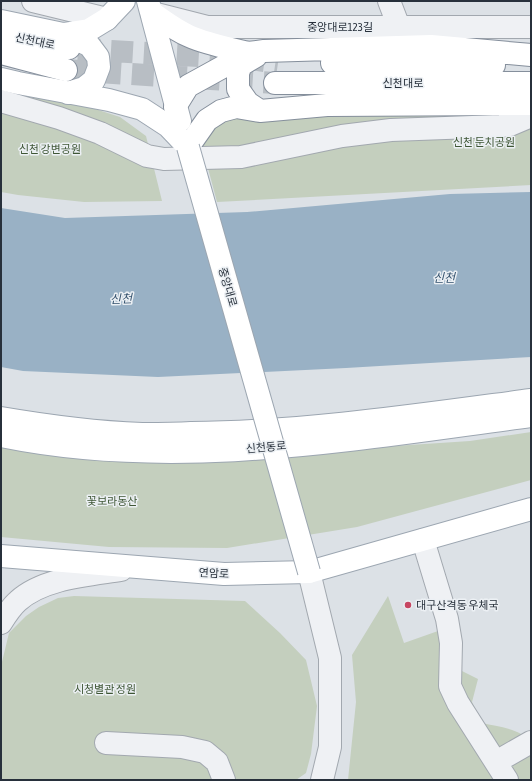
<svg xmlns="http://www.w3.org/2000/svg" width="532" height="781" font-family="'Asap Condensed','Noto Sans KR',sans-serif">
<rect width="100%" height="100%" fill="#dce1e6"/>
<path fill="#c4cfbe" d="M1 89 89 107 120 117 146 136 162 201 84 202 18 195 1 192Z
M531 92V185L217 202 205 157 199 144 213 116Z
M531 432V480L357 527 227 548 109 547 1 537V447L228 457 470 441Z
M74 596 245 601 280 633 306 660 317 706 311 754 306 773 296 780H1V666L9 633 26 616 39 607 58 598Z
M388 596 404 643 438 631 460 670 478 679 472 702 482 723C498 727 520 728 531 742V780H348L356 702 352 655Z"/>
<path fill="#99b1c5" d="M531 192V357L346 368 158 377 23 371 1 367V208L65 218 247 212 450 194Z"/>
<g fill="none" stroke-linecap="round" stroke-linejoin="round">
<path stroke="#b8bec4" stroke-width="22" stroke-dasharray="22 11" stroke-linecap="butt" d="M78 49 251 59 278 63
M66 70 275 83"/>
<g stroke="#a2a8af" stroke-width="24">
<path id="minor" d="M33 1 107 19
M389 1 399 27
M156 14 207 27H531
M1 101 59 118 100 133 147 156 164 159 241 157 342 136 391 130 500 126 510 125 531 116
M423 540 447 619 451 643 450 686 458 703 507 780
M309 572 330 658V747L322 780
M1 623C6 615 11 607 18 601 43 578 89 575 121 570
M106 743 182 747 205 752 217 762 224 780
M496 762 531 742"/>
</g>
<g stroke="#9ca6b1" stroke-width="24">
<path id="major" d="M148 1 180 121
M1 21 63 34 89 45 98 57 99 67 94 80 84 88 68 93
M63 34 89 30 107 19 124 1
M1 79 18 83 109 100 142 109 168 126 188 147
M1 418C48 426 95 432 142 434 158 434 175 434 191 433 305 432 418 415 531 400
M1 436C176 472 356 439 531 416
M1 556 224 574 309 572 531 509"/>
</g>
<g stroke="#858f9c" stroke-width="24">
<path id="highway" d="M152 13C164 21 175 30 189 36 207 44 228 48 248 53
M1 34 69 48
M1 53 66 70
M256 56 241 65 238 73V89L248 103 260 111
M332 63 494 65
M275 83H531
M175 107 188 86 248 53 264 51 431 46 531 55
M188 147 207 120 221 111 236 107 260 111 327 105 531 104"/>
</g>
<use href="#minor" stroke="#eff1f4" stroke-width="22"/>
<use href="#major" stroke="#fff" stroke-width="22"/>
<use href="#highway" stroke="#fff" stroke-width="22"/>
<g stroke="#9ca6b1" stroke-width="24" stroke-linecap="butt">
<path id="major-bridge" d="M188 147 309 572"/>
</g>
<use href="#major-bridge" stroke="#fff" stroke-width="22"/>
</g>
<circle fill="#c74662" stroke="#ecf0f4" stroke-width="1.5" cx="408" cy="605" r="4"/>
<g text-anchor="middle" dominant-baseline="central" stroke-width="3" stroke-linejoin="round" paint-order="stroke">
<g font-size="11" fill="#27303b" stroke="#ecf0f4">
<text x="340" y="27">중앙대로123길</text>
<text transform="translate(35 41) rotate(12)">신천대로</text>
<text x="403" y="83">신천대로</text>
<text transform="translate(228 287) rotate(74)">중앙대로</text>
<text transform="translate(266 447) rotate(-5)">신천동로</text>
<text transform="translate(214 573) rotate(3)">연암로</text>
</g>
<g font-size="11" fill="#3e5635" stroke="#ecf0f4">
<text x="484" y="142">신천 둔치공원</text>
<text x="50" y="149">신천 강변공원</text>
<text x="112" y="501">꽃보라동산</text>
<text x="105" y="689">시청별관 정원</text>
</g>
<g font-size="11" fill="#27303b" stroke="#ecf0f4" text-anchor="start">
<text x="416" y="605">대구산격동 우체국</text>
</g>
<g font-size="12" font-style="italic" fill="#33516d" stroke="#ecf0f4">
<text x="444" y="278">신천</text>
<text transform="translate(121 299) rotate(-2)">신천</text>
</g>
</g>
<rect width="532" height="781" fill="none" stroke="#27303b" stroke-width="4"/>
</svg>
